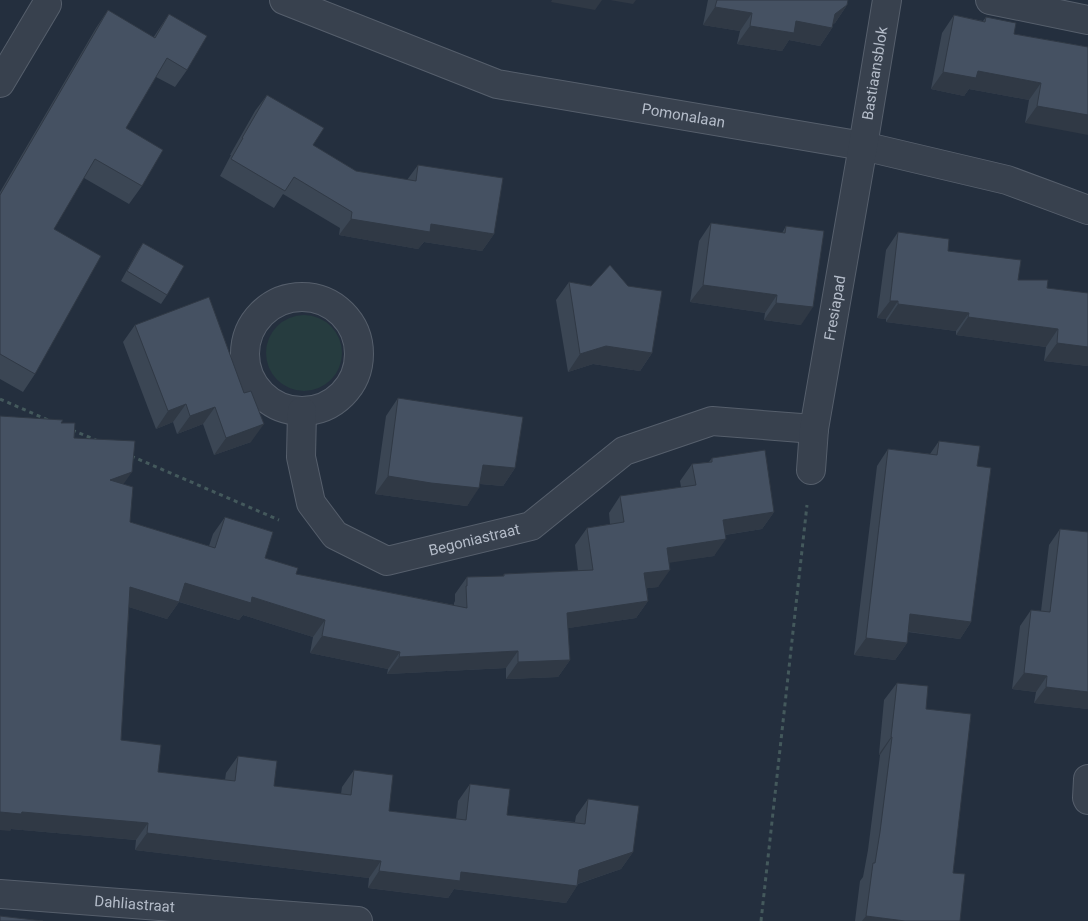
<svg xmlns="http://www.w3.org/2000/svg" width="1088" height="921" font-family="Roboto,sans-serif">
<rect width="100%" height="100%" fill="#242f3e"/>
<path fill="#263c3f" d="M266 353a38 38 0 1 1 76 0a38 38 0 1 1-76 0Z"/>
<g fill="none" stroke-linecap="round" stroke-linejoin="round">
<g stroke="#565f6c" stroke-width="30">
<g id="minor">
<path id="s1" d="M284 0 497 84 863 146 1007 180 1088 210"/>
<path d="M990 0 1088 20"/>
<path d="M0 83 47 4"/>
<circle cx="302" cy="354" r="57"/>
<path id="s2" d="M302 411 301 457 311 503 335 535 387 561 531 526 624 451 712 421 814 429"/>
<path id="s3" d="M811 470 814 429 863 146 887 0"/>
<path d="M1088 779 1087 798 1088 800"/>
<path id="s4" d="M0 894 358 921"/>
</g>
</g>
<path stroke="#44595c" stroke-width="3" stroke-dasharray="4 4" stroke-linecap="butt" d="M0 399 48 420
M72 430 96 440
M131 456 279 520
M761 921 807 505"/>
<use href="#minor" stroke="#38414e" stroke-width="28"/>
</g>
<path fill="#3b4654" d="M708 0H848L847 5 835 23 833 24 832 28 820 46 789 40 782 51 737 44 740 31 703 25Z
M108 10 153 38 169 14 187 70 175 87 156 77 126 128 142 186 129 204 84 178 54 229 35 374 23 392 0 379V192L96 28Z
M954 15 983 21 986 17 1014 34 1088 47 1025 123 1029 100 969 89 964 96 931 89 942 33Z
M267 95 313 145 356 171 407 180 418 165 494 234 482 251 424 242 418 249 339 235 340 228 283 194 274 208 220 176 231 155H230L255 111Z
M711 223 782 233 786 226 801 325 764 320 765 313 690 302 699 241Z
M898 232 948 251 1018 280 1047 288 1088 366 1044 361 1046 347 956 335V331L886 322V319L877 318 886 250Z
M143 243 167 295 161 304 121 281 137 252Z
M569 282 591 286H628L652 353 640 371 593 364 568 372 556 300Z
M135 325 251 442 214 455 203 424 177 434 173 422 156 429 123 342Z
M398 398 515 468 503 486 480 484 467 506 419 500 375 494 386 416Z
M61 423 74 438 123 484 130 522 209 546 213 534 225 517 265 558 296 574 454 605V603L455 601V594L467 577 503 576 504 574 578 571 575 545 587 528 610 524 609 513 620 496 681 487 680 481 692 464 709 462 712 458 774 512 762 529 725 535 714 556 669 562 658 587 647 588 648 601 636 618 568 628 570 660 558 677 506 679V668L387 674 388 669 310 653 313 637 243 615 239 620 179 602 167 619 129 607 121 740 158 772 225 780 226 773 238 756 274 786 341 794 342 787 354 770 389 811 456 819 458 801 470 784 507 815 575 822 576 816 588 799 633 852 621 869 578 884 566 903 454 889 448 898 368 888 369 878 135 850 136 840 11 829 10 831Z
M939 441 977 466 971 622 960 639 908 632 907 643 895 660 854 655 877 466 888 449 930 454Z
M1060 529 1088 709 1034 703 1036 692 1012 689 1020 626 1031 610 1041 611 1049 545Z
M897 683 926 709 953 873 960 921H855L860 881 863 877 868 850 880 755 879 754 884 700Z"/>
<path fill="#303945" d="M552 0H602L595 10 551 2Z
M610 0H636L633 4Z
M847 5 835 23 829 27 832 28 820 46 789 40 782 51 737 44 750 26 796 21 835 14Z
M715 7 752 13 740 31 703 25Z
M978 71 1041 83 1029 100 969 89 964 96 931 89 943 72Z
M1037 106 1088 115V135L1025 123Z
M351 219 431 224 494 234 482 251 424 242 418 249 339 235Z
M703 285 777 295 765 313 690 302Z
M890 301H898L886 319 877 318Z
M776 303 813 307 801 325 764 320Z
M898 304 969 313 956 331 886 322Z
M968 317 1058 329 1046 347 956 335Z
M1057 343 1088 347V366L1044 361Z
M606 346 652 353 640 371 593 364 568 372 580 354Z
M186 404 173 422 156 429 168 411Z
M215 407 203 424 177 434 190 416Z
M264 424 251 442 214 455 226 438Z
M483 465 515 468 503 486 470 483Z
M132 472 120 489 110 480Z
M388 476 479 488 467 506 419 500 375 494Z
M774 512 762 529 711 537 723 520Z
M726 539 714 556 655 565 667 548Z
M670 570 658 587 632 590 644 573Z
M185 583 252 597 325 620 313 637 243 615 239 620 173 600Z
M130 587 179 602 167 619 119 604Z
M648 601 636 618 556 630 567 613Z
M910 614 971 622 960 639 898 630Z
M322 636 400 652 388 669 310 653Z
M866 638 907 643 895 660 854 655Z
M518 651 506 668 387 674 399 657Z
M570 660 558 677 506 679 518 662Z
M1024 673 1047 676 1036 692 1012 689Z
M1046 687 1088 692V709L1034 703Z
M891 737H892L880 755 879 754Z
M0 812H22L148 823 136 840 11 829 10 831 0 830Z
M147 833 381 861 369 878 135 850Z
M633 852 621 869 574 885 577 886 566 903 454 889 448 898 368 888 379 871 461 872 579 870Z
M866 916 905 921H862Z"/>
<path fill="#455162" stroke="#303945" d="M717 0H848L847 5 835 14 832 28 796 21 794 33 750 26 752 13 715 7Z
M108 10 155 38 169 14 207 36 187 70 167 58 126 128 163 150 142 186 95 159 54 229 101 256 35 374 0 354V195Z
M954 15 985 22 986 17 1016 23 1014 34 1088 47V115L1037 106 1041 83 978 71 976 78 943 72Z
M267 95 324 128 313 145 356 171 416 181 418 165 503 178 494 234 431 224 430 232 351 219 352 212 294 177 285 191 231 159 243 138H242Z
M711 223 785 233 786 226 824 231 813 307 776 303 777 295 703 285Z
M898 232 949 239 948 251 1021 260 1018 280H1048L1047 288 1088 293V347L1057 343 1058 329 968 317 969 313 898 304V301H890Z
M143 243 184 266 167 295 127 271Z
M610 265 628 286 662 291 652 353 606 346 580 354 569 282 591 286Z
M209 297 244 393 251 391 264 424 226 438 215 407 190 416 186 404 168 411 135 325Z
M398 398 523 417 515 468 483 465 479 488 431 483 388 476Z
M0 416 63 420 61 423H75L74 438 135 441 132 472 110 480 133 487 130 522 215 548 225 517 273 532 265 558 298 568 296 574 467 608 466 586H467V577L504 576V574L593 570 587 528 624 522 620 496 696 485 692 464 712 462V458L765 450 774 512 723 520 726 539 667 548 670 570 644 573 648 601 567 613 570 660 518 662V651L399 657 400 652 322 636 325 620 252 597 251 603 185 583 179 602 130 587 121 740 161 745 158 772 235 781 238 756 277 761 274 786 351 795 354 770 393 775 389 811 466 820 470 784 510 789 507 815 585 824 588 799 639 806 633 852 579 870 577 886 461 872 460 881 379 871 381 861 147 833 148 823 22 812 21 814 0 812Z
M939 441 980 446 977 466 991 468 971 622 910 614 907 643 866 638 888 449 937 455Z
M1060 529 1088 532V692L1046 687 1047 676 1024 673 1031 610 1050 612Z
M897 683 928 686 926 709 971 714 953 873 965 874 960 921H905L866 916 873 863H875L880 832 892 737H891Z
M0 916 43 921H0Z"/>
<g text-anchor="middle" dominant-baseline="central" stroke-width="4.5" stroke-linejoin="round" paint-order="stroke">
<g font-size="15" fill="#b4bcc9" stroke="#1d2633">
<text stroke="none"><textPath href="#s3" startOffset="402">Bastiaansblok</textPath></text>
<text stroke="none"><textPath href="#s1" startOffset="418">Pomonalaan</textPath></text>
<text stroke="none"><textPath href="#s3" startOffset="164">Fresiapad</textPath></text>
<text stroke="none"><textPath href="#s2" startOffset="281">Begoniastraat</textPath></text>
<text stroke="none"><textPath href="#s4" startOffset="135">Dahliastraat</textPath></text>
</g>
</g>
</svg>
